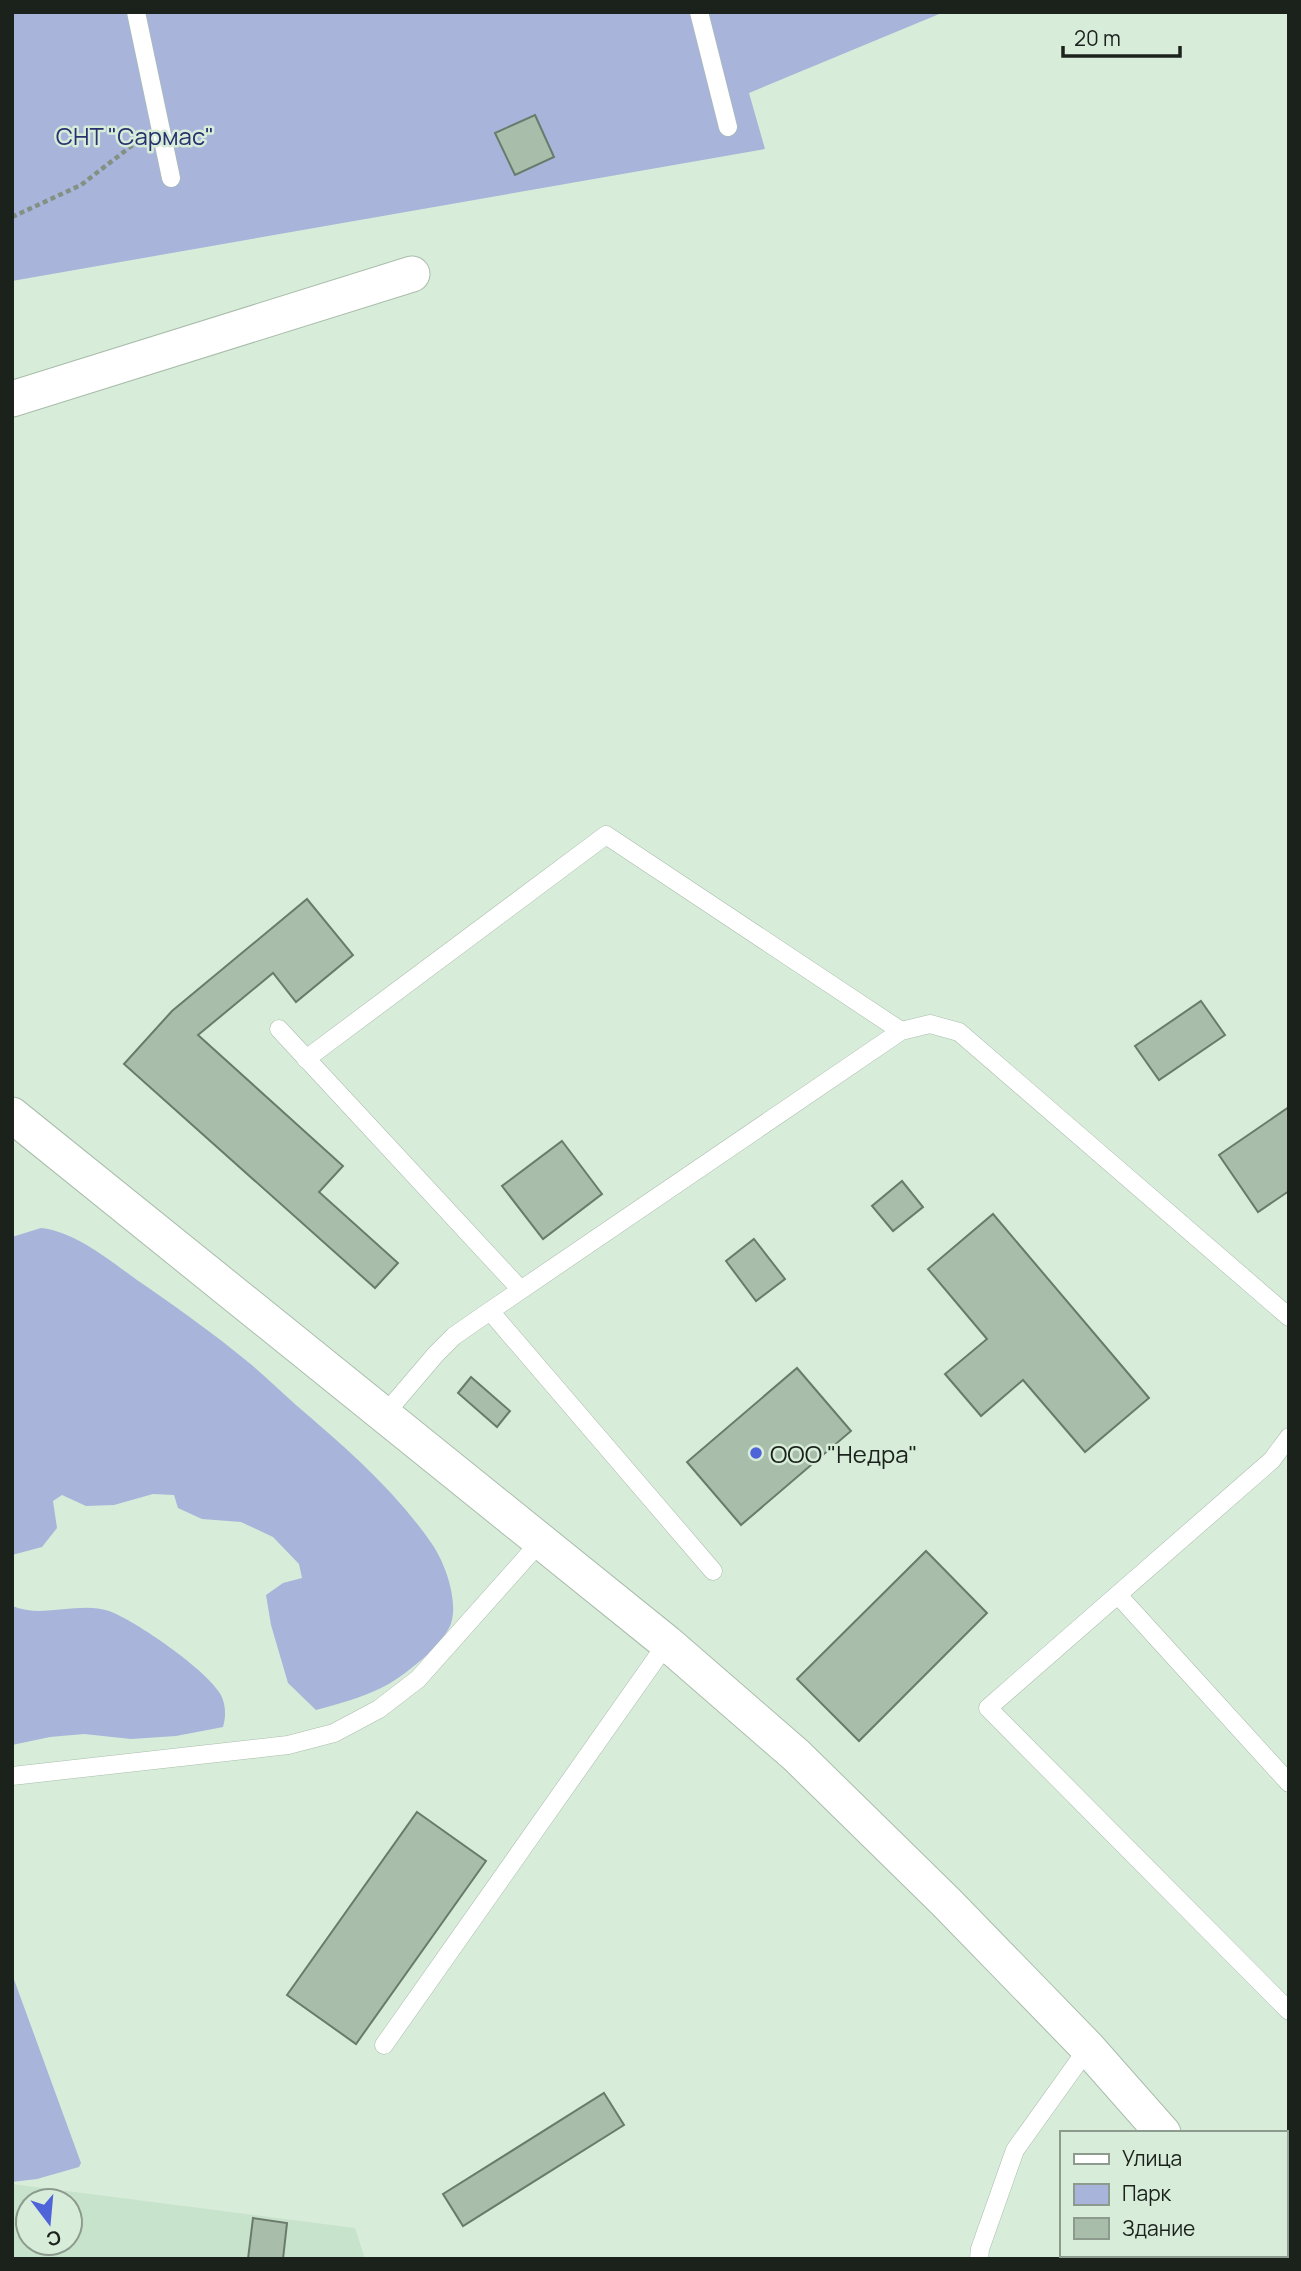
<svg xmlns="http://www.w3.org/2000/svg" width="1301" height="2271" font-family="Manrope,sans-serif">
<rect width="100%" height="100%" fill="#d8ecda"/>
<path fill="#c8e3cb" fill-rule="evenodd" d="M12 2184 355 2228 365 2259H12ZM28 2201H70V2243H28Z"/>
<path fill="#a8b4da" d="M12 12H944L749 93 765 149 12 281Z
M41 1228C76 1232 109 1260 137 1280 175 1306 213 1333 248 1362 265 1376 280 1391 296 1405 345 1447 395 1490 432 1544 445 1563 457 1597 452 1620 448 1642 401 1679 381 1688 361 1698 338 1704 316 1710L288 1683 271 1625 266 1595 283 1583 302 1578 299 1564 273 1537 241 1522 202 1519 178 1508 174 1495 153 1494 114 1505 86 1506 62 1495 53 1501 57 1528 42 1547 12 1555V1237Z
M12 1606C43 1619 78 1601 109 1611 136 1621 207 1670 221 1695 226 1706 226 1716 223 1727L176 1736 131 1739 84 1734 50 1737 12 1745Z
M12 1974 81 2163 79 2167 37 2179 12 2182Z"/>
<path fill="#a9bdab" stroke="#697b6b" stroke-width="2" d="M535 115 554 157 515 175 495 133Z
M307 899 353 955 296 1002 273 973 198 1035 343 1166 319 1192 398 1263 375 1288 124 1064 172 1011Z
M1201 1001 1225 1035 1159 1080 1135 1046Z
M1289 1107V1191L1258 1212 1219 1155Z
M562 1141 602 1194 543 1239 502 1186Z
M902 1181 923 1207 893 1231 872 1206Z
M993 1214 1149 1398 1085 1452 1023 1380 981 1416 945 1374 987 1339 928 1269Z
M754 1239 785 1279 756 1301 726 1261Z
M797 1368 851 1431 741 1525 687 1462Z
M471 1377 510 1411 497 1427 458 1393Z
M926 1551 987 1613 859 1741 797 1679Z
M417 1812 486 1861 356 2044 287 1995Z
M604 2093 624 2125 463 2226 443 2194Z
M253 2218 287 2223 283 2259H248Z"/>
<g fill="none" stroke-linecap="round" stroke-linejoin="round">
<g stroke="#a9bdab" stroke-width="19">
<path id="service" d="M136 12 171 178
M699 12 728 127
M279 1029 521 1290
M306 1059 606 835 901 1031
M490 1311 901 1031 930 1024 959 1032 1289 1317
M384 1415 436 1354 454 1336 490 1311 713 1571
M1289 1437 1272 1460 988 1708 1289 2011
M1118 1595 1289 1783
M12 1776 288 1745 334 1733 379 1709 418 1679 540 1542
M384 2045 667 1643
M979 2259 980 2249 1015 2150 1088 2048"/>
</g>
<g stroke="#a9bdab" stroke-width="37">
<path id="minor" d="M12 399 412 274
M12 1115 667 1643 796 1755 946 1902 1088 2048 1163 2133
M1271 2255 1274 2259"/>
</g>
<path stroke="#839184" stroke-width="4.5" stroke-dasharray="5 3.5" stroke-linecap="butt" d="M12 217 81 185 134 144"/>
<use href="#service" stroke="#fff" stroke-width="18"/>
<use href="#minor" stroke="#fff" stroke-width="35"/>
</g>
<circle fill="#5064d9" stroke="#d8ecda" stroke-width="2.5" cx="756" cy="1453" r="7"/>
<g text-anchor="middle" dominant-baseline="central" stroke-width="5" stroke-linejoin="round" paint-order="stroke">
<g font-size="24" fill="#26316e" stroke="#d8ecda">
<text x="135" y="135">СНТ "Сармас"</text>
</g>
<g font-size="24" fill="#1b221c" stroke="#d8ecda" text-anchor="start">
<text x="770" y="1453">ООО "Недра"</text>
</g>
</g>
<rect width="1301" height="2271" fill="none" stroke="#1b221c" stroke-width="28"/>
<rect x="1060" y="2131" width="228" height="126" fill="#d8ecda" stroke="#8c9b8e" stroke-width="2"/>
<rect x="1074" y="2154" width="35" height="10" fill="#ffffff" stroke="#8c9b8e" stroke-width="2"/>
<text x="1122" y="2166" font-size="21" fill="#1b221c">Улица</text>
<rect x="1074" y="2184" width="35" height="21" fill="#a8b4da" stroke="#8c9b8e" stroke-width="2"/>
<text x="1122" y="2201" font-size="21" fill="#1b221c">Парк</text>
<rect x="1074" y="2218" width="35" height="21" fill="#a9bdab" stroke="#8c9b8e" stroke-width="2"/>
<text x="1122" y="2236" font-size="21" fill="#1b221c">Здание</text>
<g transform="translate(49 2222) rotate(164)"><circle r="33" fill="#d8ecda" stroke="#8c9b8e" stroke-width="2"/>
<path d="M0-5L12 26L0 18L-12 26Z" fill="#5064d9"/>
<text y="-10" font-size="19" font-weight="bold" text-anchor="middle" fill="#1b221c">С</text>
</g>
<path d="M1063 46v10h117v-10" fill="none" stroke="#1b221c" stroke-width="3.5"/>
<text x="1074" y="46" font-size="21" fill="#1b221c" stroke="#d8ecda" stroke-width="5" paint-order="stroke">20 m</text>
</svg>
